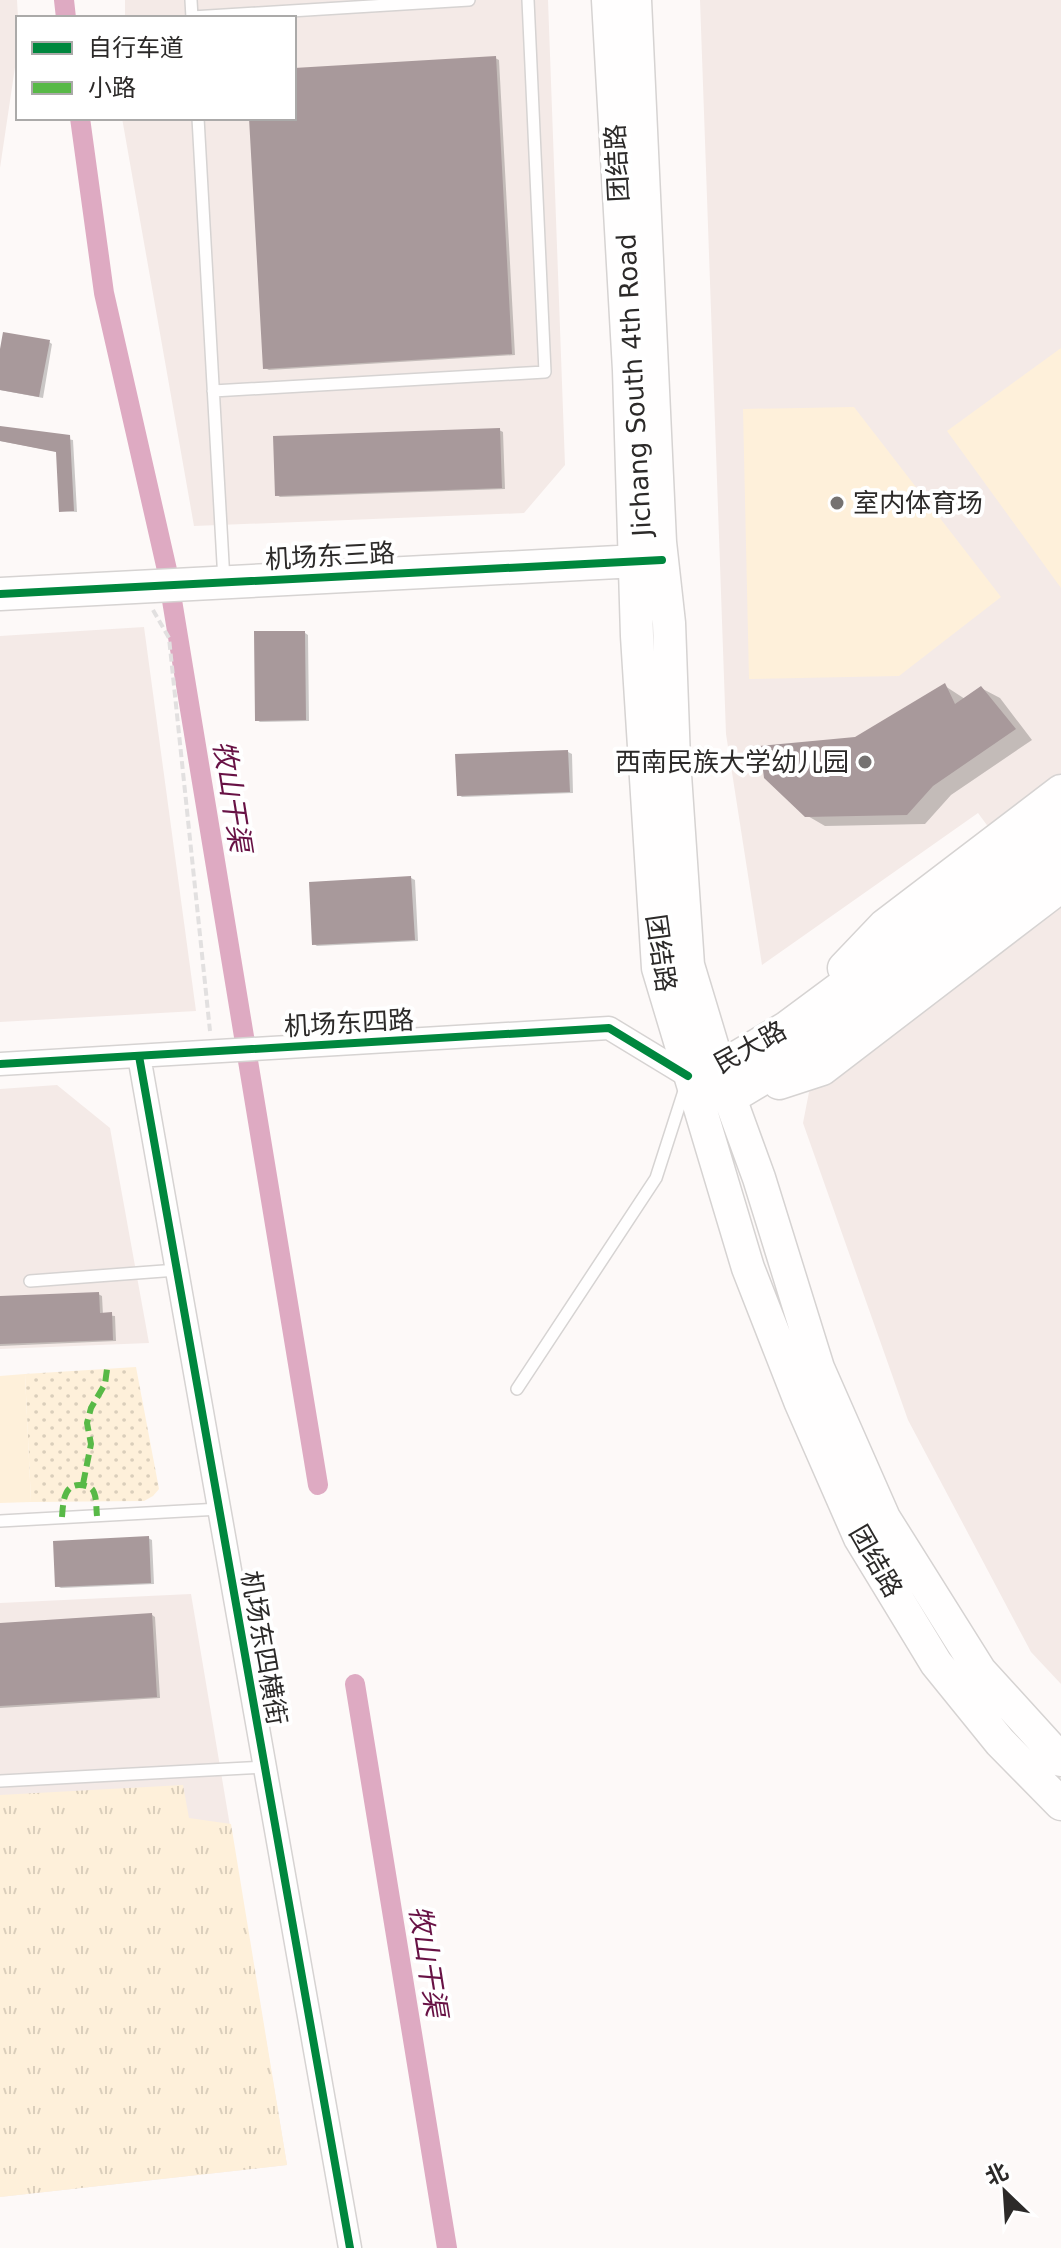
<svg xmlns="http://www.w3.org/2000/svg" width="1061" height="2248" font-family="'DejaVu Sans','Noto Sans SC',sans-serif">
<defs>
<pattern id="grass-tufts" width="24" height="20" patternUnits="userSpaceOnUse" patternTransform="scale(2)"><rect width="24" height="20" fill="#fef0da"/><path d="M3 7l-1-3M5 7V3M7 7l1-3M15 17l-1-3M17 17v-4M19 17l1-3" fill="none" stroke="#dacebb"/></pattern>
<pattern id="garden-dots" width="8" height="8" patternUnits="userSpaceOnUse" patternTransform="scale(2)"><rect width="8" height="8" fill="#fef0da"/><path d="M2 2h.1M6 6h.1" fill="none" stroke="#dacebb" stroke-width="1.8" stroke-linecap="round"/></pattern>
</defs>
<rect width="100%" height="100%" fill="#fdf9f8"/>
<path fill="#f4eae7" d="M0 0H17L18 18V47L0 168Z
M125 0H548L565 465 524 513 194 526 122 118H294V18H125Z
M700 0H1061V809L1006 851 978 813 762 965 726 734Z
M144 627 196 1011 0 1022V636Z
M1061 868V1684L1031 1652 908 1420 803 1123 809 1092 1053 905Z
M57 1085 110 1128 149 1343 0 1349V1089Z
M191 1594 287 2165 0 2197V1603Z"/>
<path fill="url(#grass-tufts)" d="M183 1785 189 1818 231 1824 287 2165 0 2197V1795Z"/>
<path fill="url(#garden-dots)" d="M136 1367 159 1489 153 1496 144 1501 31 1502 25 1374Z"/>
<path fill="#fef0da" d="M1061 348V588L947 431Z
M854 407 1001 597 899 676 749 679 743 409Z
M25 1374 31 1502 0 1503V1376Z"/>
<path fill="#0003" d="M495 58 499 60 515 355 269 370 265 368 251 118H294V70Z
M49 342 52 344 43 398 0 390V361Z
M0 428 73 440 77 512 61 511 58 452 0 441Z
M499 430 503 432 505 489 280 497 277 495Z
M305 633 308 635 309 721 260 722 257 720Z
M945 686 965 699 981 688 1000 698 1032 740 951 795 925 824 825 826 806 815 856 739Z
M568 752 572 754 573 793 462 797 459 795Z
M411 878 415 880 418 941 317 946 314 944Z
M98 1294 102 1296 103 1315 115 1316 116 1341 0 1346V1298Z
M148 1538 152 1540 154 1584 61 1588 57 1586Z
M152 1615 155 1617 160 1698 0 1708V1625Z"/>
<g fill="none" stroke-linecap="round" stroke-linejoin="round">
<path stroke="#deaac2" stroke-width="20" d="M64 0 66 18
M80 118 104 293 167 570 318 1485
M355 1684 447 2248"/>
</g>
<path fill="#a8999b" d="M496 56 512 354 263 369 249 118H294V68Z
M3 332 50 340 39 397 0 390V349Z
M0 426 70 435 74 511 59 512 56 452 0 441Z
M500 428 502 488 275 496 273 436Z
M254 631H305L306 720 255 721Z
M945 683 955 704 981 686 1016 729 933 786 907 815 805 817 764 778 760 746 855 737Z
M568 750 570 792 457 796 455 754Z
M411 876 415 940 312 945 309 882Z
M99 1292 100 1313 112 1312 113 1340 0 1344V1296Z
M149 1536 151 1583 55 1587 53 1541Z
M152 1613 157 1697 0 1706V1623Z"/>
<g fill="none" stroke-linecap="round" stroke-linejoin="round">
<g stroke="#d6d3d2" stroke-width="14">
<path id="lane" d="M191 0 192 18
M192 17 469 0
M198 118 224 581
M213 391 545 372 528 0
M30 1281 177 1270
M517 1389 656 1178 685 1088
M0 1521 220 1509
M0 1781 265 1767"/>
</g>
<g stroke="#d6d3d2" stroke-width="25">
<path id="street" d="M139 1056 350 2248
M0 1064 609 1028 688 1076"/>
</g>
<g stroke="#d6d3d2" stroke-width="35">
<path id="secondary" d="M608 0 629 370 637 636 658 968 748 1268 800 1401 860 1538 936 1663 1000 1742 1061 1804
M635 0 660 542 669 623 674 760 688 965 719 1068 759 1178 818 1368 884 1518 980 1671 1061 1760
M0 594 656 560
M844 968 884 926 1061 791
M699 1073 719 1068 786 1028 1061 824
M779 1083 822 1069 1061 886
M713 1088 730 1098 805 1053 1061 854"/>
</g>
<path stroke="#e2e0e0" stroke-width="4" stroke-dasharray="8 4" stroke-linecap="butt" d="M153 610 169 638 210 1031"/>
<use href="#lane" stroke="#fffefe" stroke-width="11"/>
<use href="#street" stroke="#fffefe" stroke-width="22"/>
<use href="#secondary" stroke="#fffefe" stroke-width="32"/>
<path stroke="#58b947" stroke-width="6" stroke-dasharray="12 6" stroke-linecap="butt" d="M83 1484 91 1444 87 1423 91 1408 105 1384 107 1369
M62 1517C63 1505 63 1485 79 1485 83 1485 89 1486 92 1489 97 1495 96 1508 97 1516"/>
<g stroke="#fff" stroke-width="13">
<path id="cycleway" d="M0 594 662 560
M139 1056 350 2248
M0 1064 609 1028 688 1076"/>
</g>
<use href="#cycleway" stroke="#00873e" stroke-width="8"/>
</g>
<g fill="#757271" stroke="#fff" stroke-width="3">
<circle cx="837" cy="503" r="8"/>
<circle cx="865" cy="762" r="8"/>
</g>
<g text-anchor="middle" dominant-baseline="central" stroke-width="8" stroke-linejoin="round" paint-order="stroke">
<g font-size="26" fill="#2c2a29" stroke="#fff">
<text transform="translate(617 163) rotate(-93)">团结路</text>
<text transform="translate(634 385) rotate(-93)">Jichang South 4th Road</text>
<text transform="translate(330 556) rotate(-3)">机场东三路</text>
<text transform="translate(661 953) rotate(82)">团结路</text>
<text transform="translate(349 1023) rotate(-3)">机场东四路</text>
<text transform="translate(750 1047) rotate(-29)">民大路</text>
<text transform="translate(876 1561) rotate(60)">团结路</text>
<text transform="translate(264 1648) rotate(80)">机场东四横街</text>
</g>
<g font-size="26" fill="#2c2a29" stroke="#fff" text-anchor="start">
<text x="853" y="503">室内体育场</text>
<text x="849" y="762" text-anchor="end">西南民族大学幼儿园</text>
</g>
<g font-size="28" font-style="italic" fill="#681245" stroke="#fff">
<text transform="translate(232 796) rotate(81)">牧山干渠</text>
<text transform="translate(428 1961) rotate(81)">牧山干渠</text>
</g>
</g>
<rect x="16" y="16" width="280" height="104" fill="#ffffff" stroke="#abaaa9" stroke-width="2"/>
<rect x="32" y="42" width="40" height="12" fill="#00873e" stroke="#abaaa9" stroke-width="2"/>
<text x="88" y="56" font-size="24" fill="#2c2a29">自行车道</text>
<rect x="32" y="82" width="40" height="12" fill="#58b947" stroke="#abaaa9" stroke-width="2"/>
<text x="88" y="96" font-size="24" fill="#2c2a29">小路</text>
<g transform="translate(1005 2192) rotate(335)" stroke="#ffffff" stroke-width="6" paint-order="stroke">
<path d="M0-6L14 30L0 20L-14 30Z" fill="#2c2a29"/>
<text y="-12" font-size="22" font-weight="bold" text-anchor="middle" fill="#2c2a29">北</text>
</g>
</svg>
